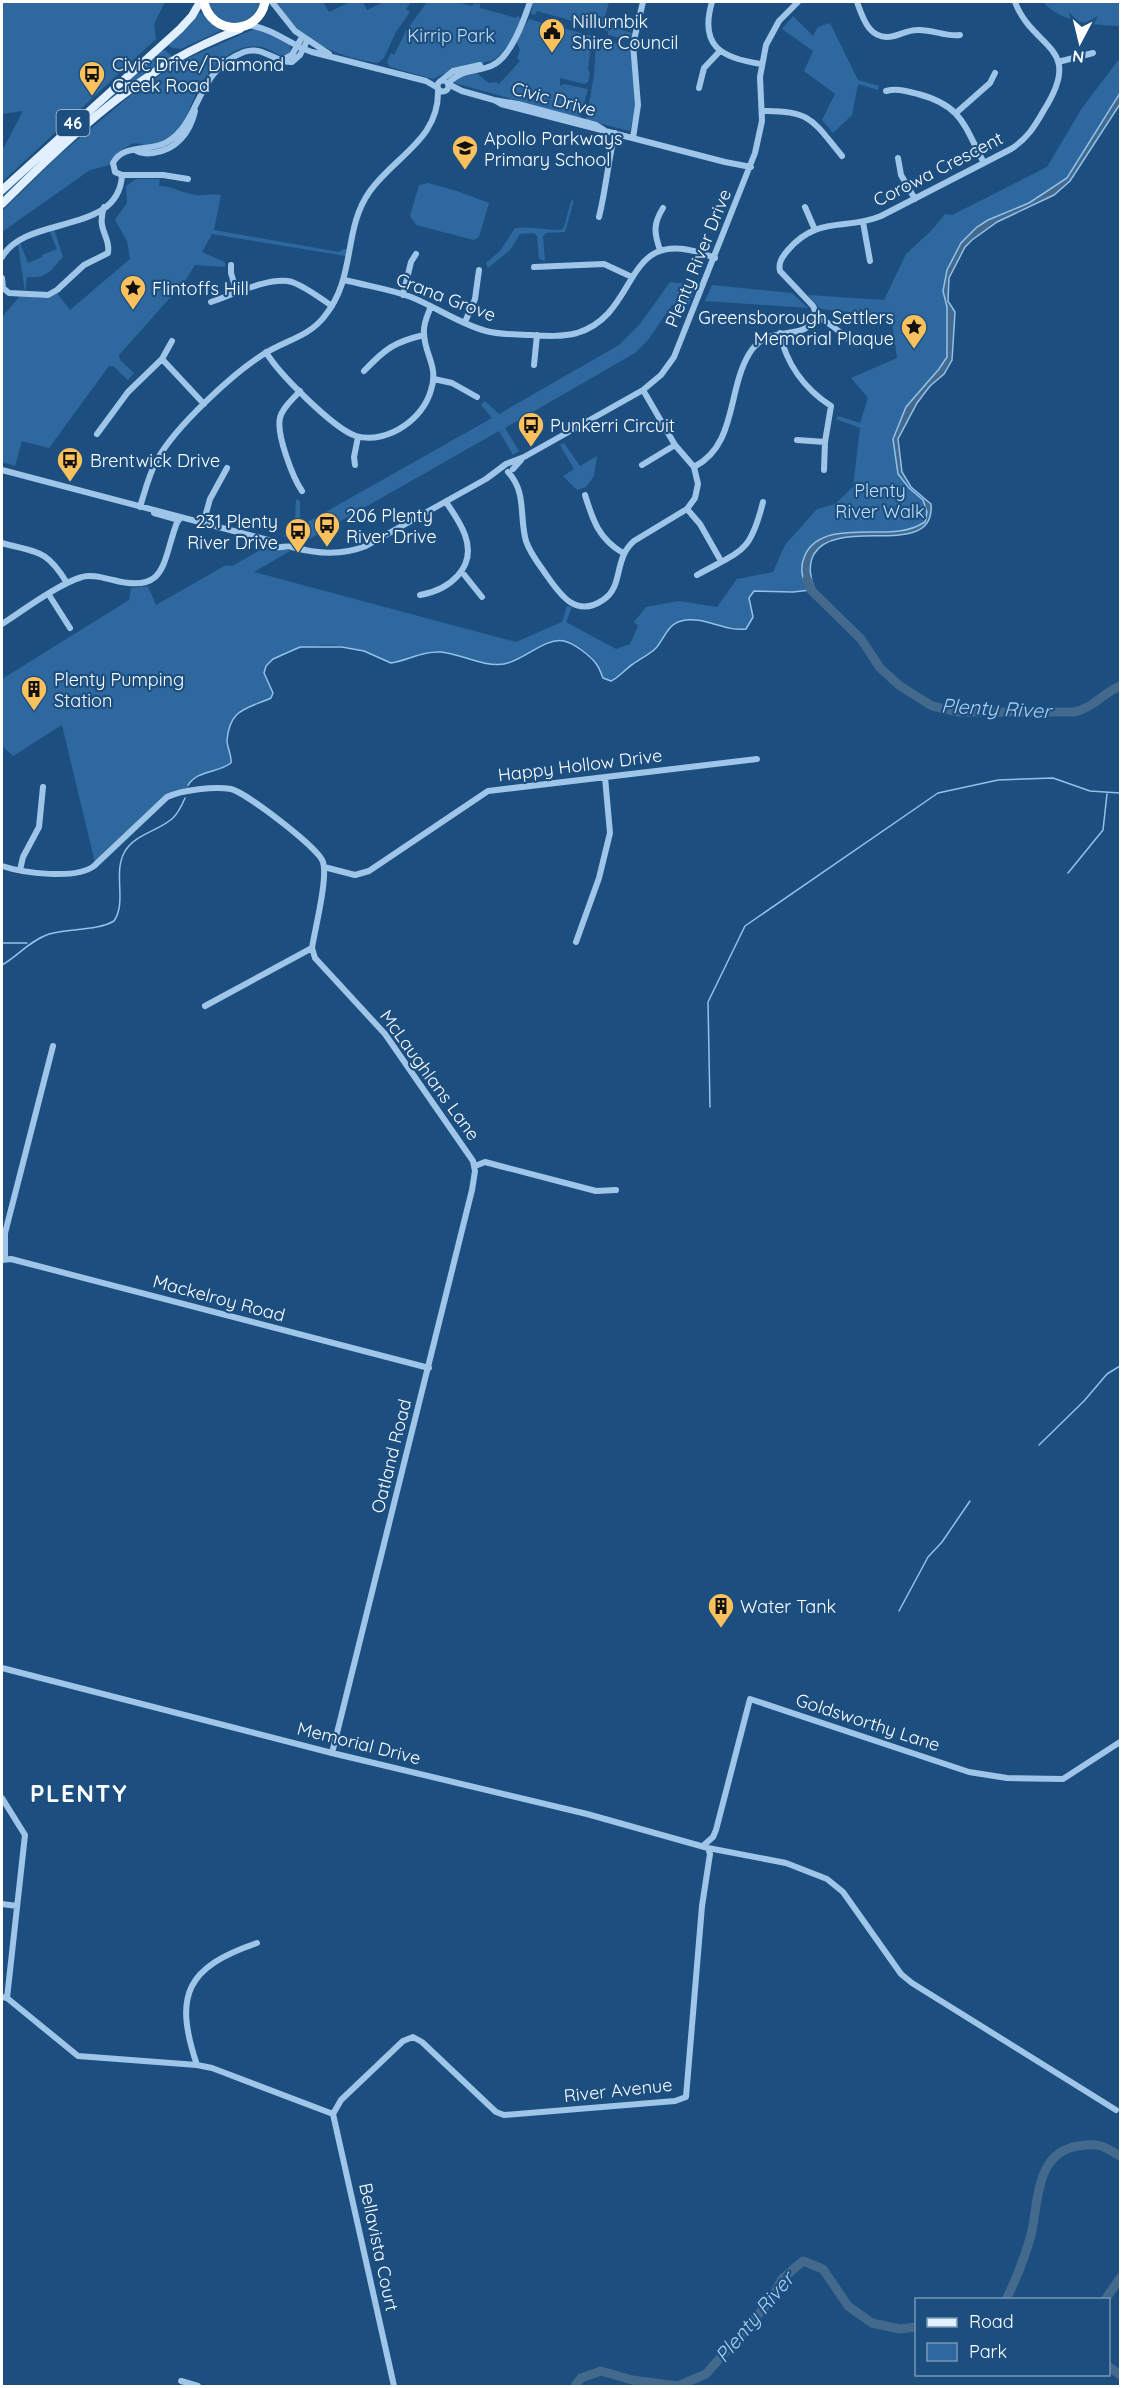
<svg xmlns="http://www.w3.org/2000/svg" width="1122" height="2388" font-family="Quicksand,sans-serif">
<rect width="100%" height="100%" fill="#1c4f80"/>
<path fill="#2e689e" d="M2 2H165L154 24 156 39 2 182V151L23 111 2 114Z
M208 2H260C255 21 229 33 214 15 211 12 210 5 208 2Z
M275 2H323L329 12 350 2H363L367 10 384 2H411L406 9 410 12 396 32 384 58 378 63C349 59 317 48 296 28 288 20 282 10 275 2Z
M427 2H456L472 6 474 3 480 4V8L516 18 518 15 521 20 508 45 499 56 491 61 454 69 433 79 390 67 387 62 391 53 394 55 406 31Z
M533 2H609L603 24 632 33 629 40 608 35V31L537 11 535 15 531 14Z
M1043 2H1120V26C1093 25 1062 23 1043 2Z
M199 13H204L212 23 220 30V31L181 49 172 48 168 45 191 24Z
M793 16 813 36 818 27 830 23 858 80 879 86 878 90 858 84 852 115 833 133 822 120 835 94 804 71 813 51 782 29Z
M529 19 592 36 588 70 590 72 588 82 584 84 560 78V86L564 84 588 89 580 118 454 83 455 78 475 72 489 83 496 82 499 84 520 61 517 58 520 50 516 41Z
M254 29H261L290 45 291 53 283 57C276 54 270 49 262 47 232 41 204 73 194 98 188 112 184 128 171 137 164 142 153 146 145 145 141 145 136 142 132 144 123 148 113 155 110 165L90 170 2 232V211L59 155 131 95 179 62Z
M600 39 628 46 630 48 636 106 630 131 586 120 594 75 596 44Z
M165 50 172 56 122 91 2 200V193L161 51Z
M1120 58V93L1067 178 1029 203 988 220 977 227 961 243 947 270 943 291 947 307V356L939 369 906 407 893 439 898 474 909 488 923 500 927 515 923 523C916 527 909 530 901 531 872 536 821 522 805 555 799 568 802 578 809 591H754L749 598 753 617 746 629C724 632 703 615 681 621 668 624 664 639 656 648 649 655 641 658 633 664 625 669 620 677 611 681L603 678C601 674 600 669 597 665 592 657 574 643 564 641 545 637 523 661 504 664 482 667 462 654 441 652 422 651 409 660 391 663 382 660 374 655 366 652 339 642 304 643 279 656 273 659 265 664 264 672 264 681 272 685 273 693L271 698C247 709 230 708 227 740 227 748 232 755 231 763L223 769 193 778 188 789 176 791 95 863 62 725 13 756 2 746V679L129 600 131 588 148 586 156 605 226 565 232 566 271 544 290 551 254 572 516 642 562 622 567 606 572 607 566 622 616 649 630 644 638 626 634 622 646 607 679 601 717 607 737 579 773 572 785 545 817 509 835 504 853 487 860 428 836 419 838 416 860 423 868 398 851 378 897 358 891 316 820 309 808 295 884 300 906 254 932 230 945 214 952 215 1047 167 1082 108Z
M136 179H160L159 186C173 186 183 194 197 195 206 196 212 193 221 195L214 230 339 252 344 249H347L346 256 212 234 202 252 225 262V267L195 265 185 281 119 355 120 360 134 373 128 380 113 366H109L49 448 22 441 15 466 2 462V317L20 296 44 298 57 293 70 310 130 259 127 241 115 220 127 203 126 186Z
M428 183 457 191 489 203 479 237 474 240 416 225 410 216 419 185Z
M574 200 565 232 546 233 543 236 545 261 539 259 537 236 534 233 520 234 510 250 488 268 486 263 500 251 515 228C530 226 546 230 561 230L564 227 571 201Z
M54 229 63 257C50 271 47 279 27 277L25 293 18 244 20 243 28 263 42 257V255L57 249 49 230Z
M670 282 697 285 688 306 672 305 648 340 635 353 505 428 519 451 513 455 499 431 304 542 283 536 299 527 295 519 296 499 300 501V518L306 523 492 418 481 405 485 401 499 414 619 345 640 324Z
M712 285 792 293 808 308 705 301Z
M564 443 580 466 597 456 594 476 586 487 577 490 563 476 574 469 560 445Z"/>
<path fill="#43698d" stroke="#92c2eb" stroke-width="1.5" d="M1120 93V104L1070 181 1054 195 997 222 972 240 965 247 949 278 948 301 955 312 952 360 944 374 930 386 917 403 898 439 902 472 911 487 931 504C936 561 837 515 814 554 808 565 810 579 815 590L809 591C802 579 799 568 805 555 820 523 871 535 899 531 908 530 917 527 925 522L927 512 923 500 909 488 898 474 893 439 906 407 939 369 947 357V307L943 291 947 270 961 243 977 227 988 220 1029 203 1067 178Z"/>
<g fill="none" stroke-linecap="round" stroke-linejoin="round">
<path stroke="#92c2eb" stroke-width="1.5" d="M188 785C198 770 217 773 231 763 232 755 227 748 227 740 230 708 247 709 271 698L273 693 264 673 266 666 273 659 300 647H342L364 651 391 663C409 660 422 651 441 652 462 654 482 667 504 664 523 661 545 637 564 641 574 643 592 657 597 665 600 669 601 674 603 678L611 681C620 677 625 669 633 664 641 658 649 655 656 648 664 639 668 624 681 621 703 615 724 632 746 629L753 617 749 598 754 591 793 592 811 590
M1068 873 1103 830 1107 794
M2 943H27
M2 965C18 956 29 941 49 934 69 928 97 931 114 921 127 902 113 874 124 853 134 834 159 831 173 818 179 812 182 805 185 798
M710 1107 708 1002 745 926 938 793 998 780 1053 778 1090 791 1120 793
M1039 1445 1084 1401 1107 1374 1120 1366
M899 1611 928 1557 942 1542 970 1501"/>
<path stroke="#43698d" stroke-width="9" d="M807 579 811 590 861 639 880 668 900 686 932 706 959 712H1074C1092 709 1103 693 1120 686
M1006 2300C1016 2279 1025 2257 1031 2235 1039 2201 1035 2153 1078 2146 1101 2143 1101 2145 1120 2156
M1105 2300 1120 2278
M1108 2366 1120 2375
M575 2386 581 2378 601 2371 632 2380 678 2386 706 2374 770 2301 782 2279 803 2261 823 2269 848 2306 872 2323 900 2329 916 2327"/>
<path stroke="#9fc6e9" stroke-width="6" d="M272 2 295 31 329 54
M712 2C699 46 721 58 761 64
M857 2C863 19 870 42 894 36 902 34 909 30 917 30 932 29 945 37 960 35
M248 25C275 29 287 43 312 52L426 81 438 88
M282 60 292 55 302 37
M1058 62 1093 53
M442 80 453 71 480 65
M437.5 86a5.5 5.5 0 1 1 11 0a5.5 5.5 0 1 1-11 0Z
M448 84 462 91 494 100 518 104 596 125 604 130
M448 84C458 70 476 72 491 66 511 58 524 20 530 2
M699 88 704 68 720 51
M886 91C897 88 907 91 918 94 963 106 964 126 984 163
M494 100 501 104 725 162 751 167
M763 111C811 110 813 121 842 156
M956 113 990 83 995 73
M633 138 638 105 633 44 643 2
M135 150C140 154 146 154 153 153 176 150 190 133 195 111
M898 158 901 175 915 199
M188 179 163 175H122L115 172 113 163C123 143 151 152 167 142 201 123 195 70 244 52 263 45 275 63 292 62L300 55 307 41
M805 207 815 230
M599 217C606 189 608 161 615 133
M863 222 870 261
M660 250C654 233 653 224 663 208
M2 257C27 214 119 236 122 175
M231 265V273L237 293
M534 267 604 264 632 277
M2 278 3 288 9 293 48 295 57 290 84 265 108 253C111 236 96 231 104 207
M345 280C367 286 390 289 411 297 436 307 460 324 486 331 500 335 516 334 531 335 546 336 562 337 577 333 644 313 619 218 715 258
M403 295 411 262 416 254
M211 302C232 295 270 276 292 282 306 287 320 298 332 306
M816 317C832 322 842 336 856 344
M465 322 475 299 479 270
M780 333C786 364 805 389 831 406L825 442 824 470
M266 352C278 373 334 429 356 436 372 441 391 435 404 426 416 418 427 405 431 390 439 366 424 354 424 333 423 323 428 315 431 306
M162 359 204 404
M534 365 537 335
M364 371C385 349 394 342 424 335
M434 379 452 383 477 397
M300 391C293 399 282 408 280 418 276 434 293 478 302 491
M97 434 128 392 162 359 172 341
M797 440 825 442
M355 465 354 457 358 437
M642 465 675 445
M694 467C737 445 727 391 749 354 768 322 800 343 816 319V313L813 306 780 271C778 263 782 257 788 250 818 215 846 231 881 216L1011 149C1027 139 1035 126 1044 110 1085 45 1033 50 1015 2
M513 469 521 460
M2 470 268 540
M508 472C527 492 519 517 526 541 530 553 538 563 545 573 559 593 575 619 603 600 624 587 613 559 634 541L687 509 695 498 698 484 694 467 675 445 643 390
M585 495C593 521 599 539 623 553
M140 507C145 491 149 474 157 460 175 427 234 372 267 352 287 340 309 336 324 317 357 277 342 230 370 191 396 155 440 139 438 89
M687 509 700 524 721 561
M154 513 179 520
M203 524 210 499 227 468
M265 540C269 542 273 545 277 547 282 548 287 545 292 547 317 554 341 556 366 546L486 479 506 464 524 457 643 390 661 375 674 357 755 153 762 121 760 77 766 45 779 21 798 2
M2 543C38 553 46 549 67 583
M462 572 482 597
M697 575C742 550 750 554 763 502
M49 595 70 628
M420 595C449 590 477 568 465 535 461 524 453 512 446 502
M2 624C22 611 60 583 82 577 92 574 103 578 113 580 169 595 162 559 178 520
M2 866C23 873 76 880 94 866L167 797C182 790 215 786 231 789 245 792 319 848 323 862 328 878 315 929 312 948L315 958 385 1034 473 1161 475 1171 472 1190 332 1753
M324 867 355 875 369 871 488 791 757 759
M20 870 23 857 39 827 43 787
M576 942 599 878 610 833 605 777
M205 1006 312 948
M475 1166 485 1162 596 1191 616 1190
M5 1259V1233L53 1046
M2 1260 11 1259 429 1368
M2 1668 332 1753 587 1814 708 1848 786 1863 827 1879 843 1892 901 1974 912 1983 1116 2110
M2 1798 25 1835 7 1998
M704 1845 713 1837 716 1830 750 1699 969 1772 1007 1778 1063 1779 1120 1742
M2 1904 17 1906
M2 1997 7 1998 78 2056 197 2065 212 2068 333 2114
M197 2065C173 1994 187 1967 257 1943
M333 2114 341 2100 403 2041 413 2037 422 2042 496 2112 504 2115 675 2101 686 2097 702 1906 710 1854 708 1848
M333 2114 394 2386
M181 2381 198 2386"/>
<path stroke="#e2effe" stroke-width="8" d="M2 190 180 29 192 16 200 2
M2 204C54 152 109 99 174 60 195 48 217 38 240 29"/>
<path stroke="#fff" stroke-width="9" d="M204 2C211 36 258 36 265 2"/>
</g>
<defs>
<g id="civic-pin" transform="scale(1.35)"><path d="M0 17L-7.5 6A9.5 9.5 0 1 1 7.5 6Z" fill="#fac15c" stroke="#1c4f80"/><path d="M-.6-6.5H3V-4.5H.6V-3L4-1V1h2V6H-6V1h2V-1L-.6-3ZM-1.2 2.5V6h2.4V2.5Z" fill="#111"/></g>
<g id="bus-pin" transform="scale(1.35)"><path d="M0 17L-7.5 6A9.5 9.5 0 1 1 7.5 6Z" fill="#fac15c" stroke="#1c4f80"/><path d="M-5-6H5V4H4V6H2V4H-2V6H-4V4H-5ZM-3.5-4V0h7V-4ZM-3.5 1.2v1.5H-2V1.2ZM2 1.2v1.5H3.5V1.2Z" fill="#111"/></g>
<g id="school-pin" transform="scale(1.35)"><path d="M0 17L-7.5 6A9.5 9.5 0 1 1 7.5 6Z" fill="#fac15c" stroke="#1c4f80"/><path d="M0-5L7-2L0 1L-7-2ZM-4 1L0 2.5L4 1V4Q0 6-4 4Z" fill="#111"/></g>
<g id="sight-pin" transform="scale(1.35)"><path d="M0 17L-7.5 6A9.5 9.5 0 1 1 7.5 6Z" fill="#fac15c" stroke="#1c4f80"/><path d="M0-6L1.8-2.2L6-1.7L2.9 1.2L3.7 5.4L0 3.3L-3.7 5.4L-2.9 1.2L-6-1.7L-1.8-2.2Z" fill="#111"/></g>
<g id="building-pin" transform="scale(1.35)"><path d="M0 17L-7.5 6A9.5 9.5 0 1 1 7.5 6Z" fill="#fac15c" stroke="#1c4f80"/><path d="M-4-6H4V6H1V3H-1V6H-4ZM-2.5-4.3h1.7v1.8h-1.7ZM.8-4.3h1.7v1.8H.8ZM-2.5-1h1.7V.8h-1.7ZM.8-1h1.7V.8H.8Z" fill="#111"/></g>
</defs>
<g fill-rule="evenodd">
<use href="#civic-pin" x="552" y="31"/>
<use href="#bus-pin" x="92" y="74"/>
<use href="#school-pin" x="465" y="148"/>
<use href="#sight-pin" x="133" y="288"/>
<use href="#sight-pin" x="914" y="327"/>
<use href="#bus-pin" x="531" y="425"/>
<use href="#bus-pin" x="70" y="460"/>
<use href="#bus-pin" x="327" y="525"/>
<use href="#bus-pin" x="298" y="531"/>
<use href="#building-pin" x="34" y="689"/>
<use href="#building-pin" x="721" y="1606"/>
</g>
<g text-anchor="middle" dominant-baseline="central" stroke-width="4.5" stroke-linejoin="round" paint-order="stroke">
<rect fill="#1c4f80" stroke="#bbcad9" stroke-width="1.5" x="56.5" y="110" width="33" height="26" rx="4.5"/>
<g font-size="16" font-weight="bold" fill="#fff">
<text x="73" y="123">46</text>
</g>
<g font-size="18" fill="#fff" stroke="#1c4f80" text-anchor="start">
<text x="572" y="21">Nillumbik<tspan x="572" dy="21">Shire Council</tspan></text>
<text x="112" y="64">Civic Drive/Diamond<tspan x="112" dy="21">Creek Road</tspan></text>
<text x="484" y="138">Apollo Parkways<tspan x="484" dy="21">Primary School</tspan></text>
<text x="152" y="288">Flintoffs Hill</text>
<text x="894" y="317" text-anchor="end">Greensborough Settlers<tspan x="894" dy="21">Memorial Plaque</tspan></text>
<text x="550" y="425">Punkerri Circuit</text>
<text x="90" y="460">Brentwick Drive</text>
<text x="346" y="515">206 Plenty<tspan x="346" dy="21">River Drive</tspan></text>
<text x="278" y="521" text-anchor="end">231 Plenty<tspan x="278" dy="21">River Drive</tspan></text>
<text x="54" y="679">Plenty Pumping<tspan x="54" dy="21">Station</tspan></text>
<text x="740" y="1606">Water Tank</text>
</g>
<g font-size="18" fill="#c3def7" stroke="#1c4f80">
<text x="451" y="35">Kirrip Park</text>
<text x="880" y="490">Plenty<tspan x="880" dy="21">River Walk</tspan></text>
</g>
<g font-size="18" fill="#fff" stroke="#1c4f80">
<text transform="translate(554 99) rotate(15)">Civic Drive</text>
<text transform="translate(938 169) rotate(-27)">Corowa Crescent</text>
<text transform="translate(698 258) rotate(-68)">Plenty River Drive</text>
<text transform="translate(446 297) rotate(21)">Crana Grove</text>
<text transform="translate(580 765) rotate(-7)">Happy Hollow Drive</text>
<text transform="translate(430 1075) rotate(54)">McLaughlans Lane</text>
<text transform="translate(219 1298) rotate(15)">Mackelroy Road</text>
<text transform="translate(391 1456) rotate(-76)">Oatland Road</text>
<text transform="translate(868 1722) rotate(18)">Goldsworthy Lane</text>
<text transform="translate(359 1743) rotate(14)">Memorial Drive</text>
<text transform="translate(618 2090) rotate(-6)">River Avenue</text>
<text transform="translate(379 2247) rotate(78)">Bellavista Court</text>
</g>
<g font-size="20" font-style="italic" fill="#aad0f1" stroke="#1c4f80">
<text transform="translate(996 708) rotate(3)">Plenty River</text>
<text transform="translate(754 2317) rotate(-50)">Plenty River</text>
</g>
<g font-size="24" font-weight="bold" letter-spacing="1.5" fill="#fff" stroke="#1c4f80">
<text x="79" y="1793">PLENTY</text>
</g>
</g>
<rect width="1122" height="2388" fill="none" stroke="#ffffff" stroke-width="6"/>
<rect x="915" y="2298" width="195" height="78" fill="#1c4f80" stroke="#7795b3" stroke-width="1.5"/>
<rect x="927" y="2318" width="30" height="9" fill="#e2effe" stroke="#7795b3" stroke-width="1.5"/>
<text x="969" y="2328" font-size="18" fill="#ffffff">Road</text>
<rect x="927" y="2343" width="30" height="18" fill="#2e689e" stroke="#7795b3" stroke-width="1.5"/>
<text x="969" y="2358" font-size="18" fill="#ffffff">Park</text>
<g transform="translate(1080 42) rotate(187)" stroke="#1c4f80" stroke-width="4.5" paint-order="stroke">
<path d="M0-4.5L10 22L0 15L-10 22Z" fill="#ffffff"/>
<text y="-9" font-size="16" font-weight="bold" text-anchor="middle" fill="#ffffff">N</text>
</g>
</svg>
